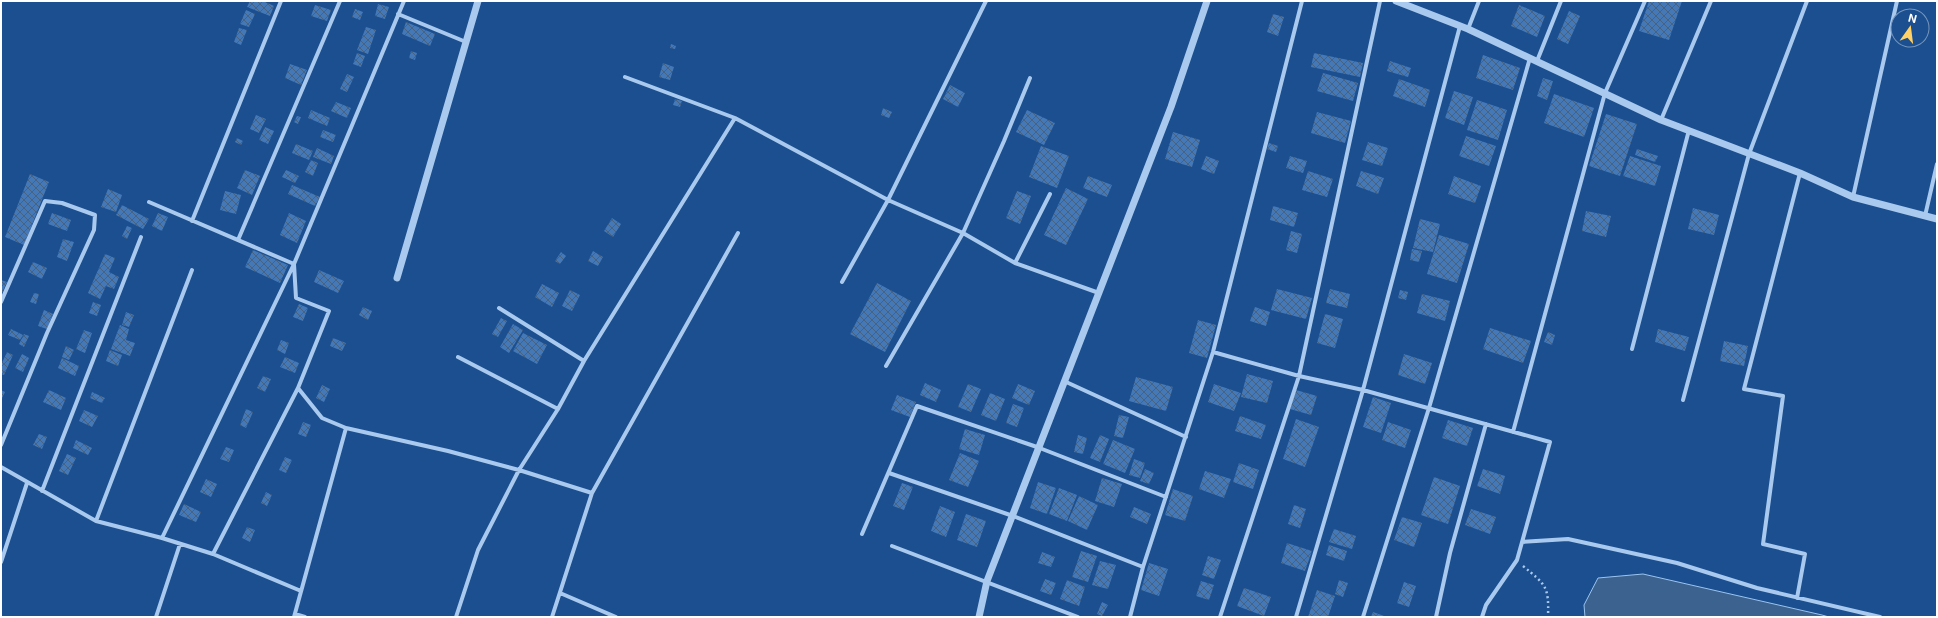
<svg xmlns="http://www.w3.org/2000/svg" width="1938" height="618" font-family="Inter,sans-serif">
<defs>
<pattern id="building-cross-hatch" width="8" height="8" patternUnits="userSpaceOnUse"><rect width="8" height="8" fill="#4478b7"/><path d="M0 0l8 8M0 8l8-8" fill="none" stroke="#486282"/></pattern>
</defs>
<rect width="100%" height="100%" fill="#1b4f8f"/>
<path fill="#3c6290" stroke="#9cc4f0" d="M1643 574 1822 615 1829 617H1585L1584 605 1598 578Z"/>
<path fill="url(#building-cross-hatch)" d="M250 1H263L274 6 270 16 247 7Z
M1649 1H1682L1669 40 1639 31Z
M378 4 389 7 385 19 375 16Z
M315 5 331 10 327 21 311 16Z
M1519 5 1545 16 1537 37 1511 26Z
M355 9 363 12 360 20 352 17Z
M246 10 255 14 249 27 240 24Z
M1569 11 1580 16 1568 44 1557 39Z
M1273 14 1284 17 1278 36 1267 32Z
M406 22 435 34 430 46 402 34Z
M366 27 376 30 368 54 357 50Z
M239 28 247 30 241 45 234 42Z
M671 44 676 46 675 49 670 48Z
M411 51 417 53 415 60 409 58Z
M357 53 365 56 361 67 353 64Z
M1314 53 1363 63 1360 77 1311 67Z
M1483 55 1520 68 1513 90 1476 78Z
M1390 61 1411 68 1408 77 1387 71Z
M663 63 674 67 670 80 659 77Z
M290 64 307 70 301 85 285 78Z
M1323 73 1358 83 1353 101 1317 91Z
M347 74 354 77 347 92 340 89Z
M1543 78 1553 81 1547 100 1537 96Z
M1399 79 1430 90 1425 107 1393 96Z
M950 85 965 93 958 107 943 99Z
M1454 91 1473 97 1464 125 1445 118Z
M1554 94 1594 108 1584 137 1544 123Z
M675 99 682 101 680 107 673 105Z
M1477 100 1507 110 1498 140 1467 130Z
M336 102 351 108 347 118 331 111Z
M883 108 892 112 889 118 881 115Z
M311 110 330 118 327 126 308 118Z
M1027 110 1055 123 1044 145 1016 132Z
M1317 112 1351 121 1345 143 1311 133Z
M1606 114 1637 124 1620 176 1589 166Z
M256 115 266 119 259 133 250 129Z
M297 116 301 117 298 124 294 122Z
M265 127 274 131 268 144 259 140Z
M323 130 336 135 333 142 320 137Z
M1173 132 1200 140 1192 167 1165 159Z
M1466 136 1496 146 1489 166 1459 156Z
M237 138 243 141 241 145 235 142Z
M1368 142 1388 148 1382 166 1362 160Z
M1269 143 1278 146 1276 152 1267 149Z
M296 144 313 151 309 160 292 153Z
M1041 146 1069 156 1057 188 1029 177Z
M317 148 334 156 331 164 313 157Z
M1637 149 1658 156 1655 162 1635 155Z
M1206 156 1219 161 1214 174 1201 169Z
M1290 156 1307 161 1303 173 1286 168Z
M1630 156 1661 166 1655 186 1623 176Z
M311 160 318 163 313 176 305 172Z
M245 170 260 176 252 195 237 188Z
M286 170 299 176 295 183 282 177Z
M1308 171 1333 179 1327 197 1302 190Z
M1361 171 1384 178 1378 194 1356 186Z
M30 174 49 182 24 245 5 237Z
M1088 176 1112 185 1107 197 1083 188Z
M1454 176 1481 186 1475 203 1448 194Z
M292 185 320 197 315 206 288 194Z
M1066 188 1088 199 1066 245 1044 235Z
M108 189 122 195 116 212 101 207Z
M225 191 241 195 236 214 220 210Z
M1017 191 1031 196 1020 224 1006 218Z
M122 205 149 219 143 229 116 215Z
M1273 206 1298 213 1294 227 1270 220Z
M1693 208 1719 215 1714 235 1688 229Z
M1586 211 1611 216 1606 237 1582 231Z
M52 213 71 220 67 231 48 224Z
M158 213 168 217 162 231 152 226Z
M289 213 306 221 297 243 280 235Z
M612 218 621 224 613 237 604 231Z
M1420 219 1440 224 1433 252 1413 248Z
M127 226 132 228 127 239 122 236Z
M1291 231 1302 234 1297 253 1286 250Z
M1439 235 1469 244 1457 283 1427 274Z
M63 239 74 242 67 261 57 257Z
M1412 249 1422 251 1419 262 1410 260Z
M253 250 288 265 280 283 245 267Z
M593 251 603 257 598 266 588 261Z
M561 252 566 256 560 264 555 261Z
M105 254 115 258 109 272 119 277 114 289 106 286 100 299 88 293Z
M33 262 47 268 42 279 28 272Z
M319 270 344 281 338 293 314 282Z
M1 280 7 282 1 295Z
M877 283 911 301 885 352 850 334Z
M542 284 559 293 552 307 535 297Z
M1277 289 1312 298 1306 319 1271 310Z
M1330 289 1350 294 1347 308 1326 303Z
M570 290 580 295 572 311 562 306Z
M1400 290 1408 292 1406 300 1398 298Z
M34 293 39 294 36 304 30 302Z
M1422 294 1450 301 1445 321 1417 313Z
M93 302 101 305 97 316 89 313Z
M299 304 308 308 303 321 293 317Z
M363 307 372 311 368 320 359 315Z
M1255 307 1270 312 1266 326 1250 321Z
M44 310 53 314 47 329 38 326Z
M126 312 134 315 129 327 122 325Z
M1325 314 1343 319 1335 348 1317 343Z
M501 318 507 321 498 337 492 334Z
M1198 320 1216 325 1207 358 1189 353Z
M513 324 523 330 509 353 500 347Z
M120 325 129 329 126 340 135 343 130 356 111 349Z
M1490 328 1531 341 1523 363 1483 349Z
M11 329 23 335 20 340 8 335Z
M1658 329 1689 337 1685 351 1655 342Z
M84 330 92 333 85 353 76 349Z
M1548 332 1555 335 1552 345 1544 342Z
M523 333 547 345 537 364 513 351Z
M24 334 29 336 24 347 19 344Z
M333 338 346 343 342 351 330 346Z
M281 340 289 343 285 354 277 350Z
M1724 341 1748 346 1744 366 1720 361Z
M66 346 74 350 69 360 62 357Z
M110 350 122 355 118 366 106 361Z
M7 352 13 355 4 375 1 374V365Z
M22 354 29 358 23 372 15 368Z
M1404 354 1432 363 1425 384 1398 375Z
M285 357 299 363 295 373 280 367Z
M62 358 79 366 75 376 58 368Z
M1247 374 1273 381 1267 403 1241 397Z
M263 376 271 379 265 392 257 388Z
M1136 377 1173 387 1166 411 1129 401Z
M925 383 941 390 936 402 920 395Z
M968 384 981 389 971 412 958 407Z
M1018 384 1035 391 1029 405 1012 398Z
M1214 384 1241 393 1234 411 1208 402Z
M322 385 330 389 324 402 316 398Z
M1 390 5 392 1 401Z
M49 390 66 398 61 410 43 402Z
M1296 390 1317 396 1311 415 1290 409Z
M92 392 105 398 102 403 90 398Z
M990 393 1005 399 996 421 981 415Z
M897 395 916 402 910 417 891 410Z
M1373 397 1391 403 1381 433 1363 427Z
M1013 404 1024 408 1017 427 1006 423Z
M246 409 253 412 246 428 240 425Z
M84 410 98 416 92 427 79 421Z
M1119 415 1129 417 1123 438 1114 436Z
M1240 416 1266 425 1261 439 1235 431Z
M1296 419 1319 427 1305 467 1283 459Z
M1448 420 1473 428 1467 446 1442 438Z
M303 422 311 425 306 437 298 434Z
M1388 422 1411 430 1405 448 1382 440Z
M965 429 985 435 979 455 959 449Z
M39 434 47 437 42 449 33 445Z
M1078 435 1087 438 1083 454 1074 452Z
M1100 435 1109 439 1100 462 1090 458Z
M76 440 92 448 88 455 73 448Z
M1113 440 1135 449 1125 473 1103 464Z
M226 447 234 450 229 462 220 459Z
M960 453 979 461 968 487 949 480Z
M67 454 76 458 68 475 59 471Z
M285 457 292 460 286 473 279 470Z
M1134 459 1145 463 1140 478 1129 475Z
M1239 463 1259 470 1253 489 1233 482Z
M1145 469 1154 473 1149 484 1140 481Z
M1483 469 1505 476 1500 494 1477 486Z
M1205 471 1231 479 1224 498 1199 489Z
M1434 477 1460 486 1448 524 1421 515Z
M1102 478 1122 484 1114 507 1095 501Z
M206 479 217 484 211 497 200 492Z
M1038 482 1056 488 1047 514 1030 508Z
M902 483 913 487 904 510 893 506Z
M1059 488 1077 495 1067 521 1049 514Z
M1173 489 1193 496 1185 521 1165 515Z
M266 492 272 495 267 506 261 503Z
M1079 496 1098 505 1087 530 1068 521Z
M184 504 201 512 196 522 179 515Z
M1294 505 1306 509 1300 528 1288 524Z
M940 506 955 512 946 537 931 531Z
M1134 507 1151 514 1147 524 1130 517Z
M1471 509 1496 517 1490 534 1465 525Z
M966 514 986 521 977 547 957 540Z
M1402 517 1422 523 1414 547 1394 540Z
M247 527 255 530 250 542 242 538Z
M1334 529 1356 536 1352 549 1329 542Z
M1287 543 1312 551 1305 571 1281 563Z
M1329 545 1347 551 1344 561 1326 555Z
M1081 551 1097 556 1088 582 1072 577Z
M1042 552 1055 557 1051 567 1038 563Z
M1208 556 1221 560 1214 579 1202 575Z
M1100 561 1116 565 1108 589 1092 585Z
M1149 563 1168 569 1159 596 1141 590Z
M1045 579 1056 583 1051 595 1040 591Z
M1067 580 1085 587 1079 606 1060 599Z
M1339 580 1348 583 1343 597 1335 594Z
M1201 581 1214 585 1209 600 1196 596Z
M1404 582 1416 586 1409 607 1397 603Z
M1244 588 1271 597 1264 616 1237 606Z
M1317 590 1335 596 1328 617H1308Z
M1102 602 1108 605 1102 616 1097 614Z
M1373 612 1387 617H1371Z"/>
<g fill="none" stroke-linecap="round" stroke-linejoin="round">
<path stroke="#a9c9ee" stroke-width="2.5" stroke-dasharray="2 3" stroke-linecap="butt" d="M1523 566C1546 585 1549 586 1548 617"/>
<path stroke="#a9c9ee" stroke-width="4" d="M398 14 466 42
M1468 29 1479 1
M1537 61 1561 1
M625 77 735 118 888 200 963 233 1015 263 1099 293
M1661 120 1711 1
M1853 197 1897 1
M149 202 294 264 296 298 329 311 298 388 322 418 346 428 448 451 519 470 592 493
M1925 216 1937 164
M192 221 281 1
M238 240 340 1
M1015 263 1050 194
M842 282 888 200 986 1
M1 302 45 201 62 203 95 215 94 230 47 333 1 445
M499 308 584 361
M1632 349 1689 130
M1213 352 1299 376 1363 390 1550 442 1517 560 1486 605 1482 617
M458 357 558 409
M886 366 963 233 1004 141 1030 78
M1064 381 1186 437
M1683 400 1749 154 1807 1
M1513 432 1605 93 1645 1
M1 467 96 521 162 538 213 554 301 591
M889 473 1013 516 1143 567
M42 491 141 237
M96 521 192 270
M862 534 917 406 1037 447 1166 497
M162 538 294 264 404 1
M1522 542 1568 539 1677 563 1757 588 1880 617
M892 546 1078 617
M213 554 298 388
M1 562 27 483
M560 593 616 617
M1797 598 1805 554 1763 544 1783 396 1744 389 1800 173
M295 614 305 617
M156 617 180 544
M294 617 346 428
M456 617 478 550 519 470 558 409 584 361 735 118
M552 617 592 493 738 233
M1130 617 1143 567 1213 352 1302 1
M1220 617 1299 376 1380 1
M1296 617 1363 390 1460 26
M1363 617 1429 408 1530 58
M1436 617 1450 553 1486 424"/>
<path stroke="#a9c9ee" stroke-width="7" d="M1396 1 1468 29 1661 120 1800 173 1853 197 1937 219
M397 278 478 1
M979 617 987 581 1171 107 1207 1"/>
</g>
<rect width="1938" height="618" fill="none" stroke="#ffffff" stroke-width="4"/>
<g transform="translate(1910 28) rotate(14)"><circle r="19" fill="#1b4f8f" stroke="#7695bc"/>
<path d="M0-3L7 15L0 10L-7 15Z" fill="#ffd166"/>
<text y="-6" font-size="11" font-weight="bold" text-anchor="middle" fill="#ffffff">N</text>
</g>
</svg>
